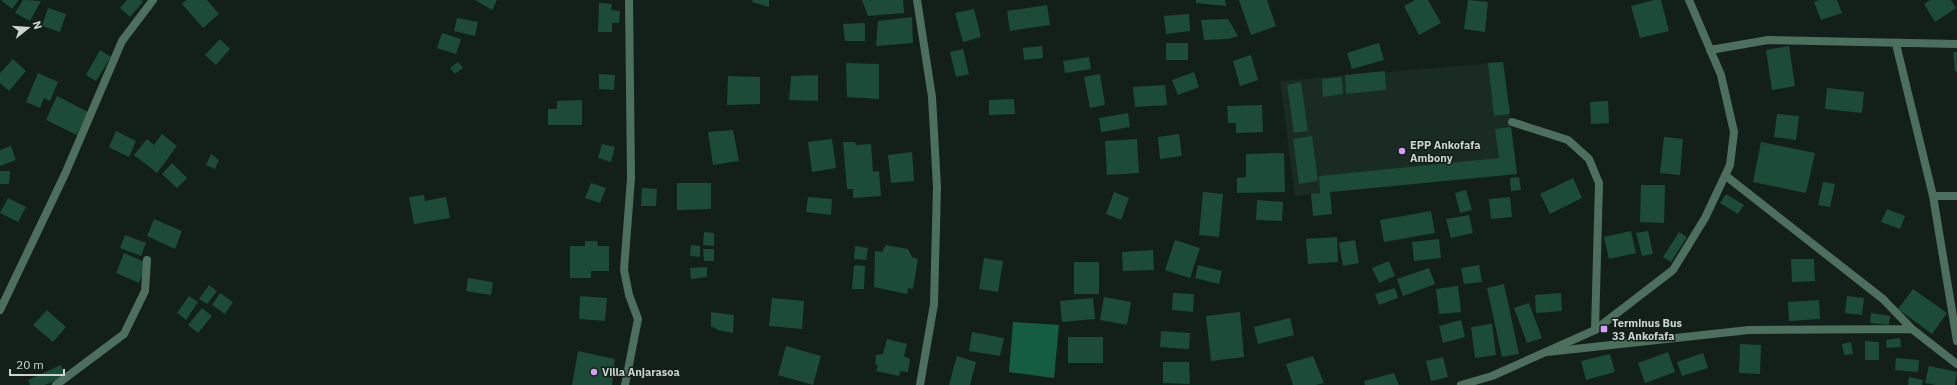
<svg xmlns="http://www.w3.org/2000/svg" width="1957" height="385" font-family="'IBM Plex Sans',sans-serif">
<rect width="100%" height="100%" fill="#13201a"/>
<path fill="#192b23" d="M1503 62 1517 174 1295 196 1280 81Z"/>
<path fill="#155d41" d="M1013 322 1059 325 1054 378 1009 372Z"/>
<path fill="#1c4b37" d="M1 0H19L12 9Z
M23 0 41 1 30 21 15 13Z
M127 0H141L143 2 130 17 120 8Z
M186 0H207L219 14 203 28 182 4Z
M475 0H497L492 10Z
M753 0H769V7L752 2Z
M862 0H903L904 13 868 16Z
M1196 0H1225L1226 6 1196 3Z
M1239 0H1267L1276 26 1251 35Z
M1415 0H1428L1441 23 1419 35 1404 6Z
M1468 0 1488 2 1485 32 1464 29Z
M1654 0H1661L1669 31 1640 38 1631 6Z
M1819 0H1837L1842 13 1821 20 1814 2Z
M1930 0H1951L1956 8 1935 22 1924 4Z
M599 3 612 4 611 10 620 11 619 23H612V32H598Z
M1047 5 1050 25 1010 31 1007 11Z
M48 8 66 14 60 32 42 26Z
M974 9 981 37 963 42 955 13Z
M1189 14 1190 31 1166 34 1164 16Z
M912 17 913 43 876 46 878 21Z
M457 18 478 22 475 36 454 31Z
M1228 19 1238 36 1228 39 1204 40 1201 20Z
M865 23V41H845L843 24Z
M442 33 461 39 456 54 437 48Z
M220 39 230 49 216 65 205 55Z
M1166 43H1188V60H1166Z
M1379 43 1384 60 1352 69 1347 53Z
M1042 46 1043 58 1024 60 1023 48Z
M1789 46 1795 86 1772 90 1766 50Z
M963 49 969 74 956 77 950 52Z
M100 50 111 57 96 81 86 75Z
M1953 52H1957V71L1955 72Z
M1251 55 1258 80 1240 86 1233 61Z
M1089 57 1091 69 1065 73 1063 61Z
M13 59 26 71 9 91 0 83V73Z
M458 62 463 68 455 74 450 68Z
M1503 62 1510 114 1494 116 1488 63Z
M846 63 879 64V99L847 97Z
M1385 71 1386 90 1346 94 1345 75Z
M1194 72 1199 87 1178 95 1172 80Z
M38 73 58 82 50 101 44 98 40 108 26 102Z
M599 74 615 75 614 90 599 89Z
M1100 74 1105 105 1090 108 1084 77Z
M818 75V101L789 100 791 76Z
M728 76 760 77V104L727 105Z
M1342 77 1343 94 1323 97 1322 79Z
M1301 82 1308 131 1294 133 1287 85Z
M1165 85 1167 105 1135 107 1133 87Z
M1827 88 1864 92 1862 113 1825 109Z
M57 96 88 112 77 135 46 120Z
M1014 99 1015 114 989 115V100Z
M582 100V125H548V109H557V101Z
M1608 101 1609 123 1591 124 1590 102Z
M1262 105 1263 132 1236 133V123H1228L1227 106Z
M1128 113 1130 127 1101 132 1099 118Z
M1777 114 1799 116 1796 140 1774 137Z
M1511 127 1517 174 1330 192 1332 214 1313 216 1311 194 1320 193 1319 176 1499 158 1495 129Z
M733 130 739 161 713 165 708 132Z
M116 131 136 141 129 157 109 147Z
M162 134 177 146 157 173 134 155 147 139 154 145Z
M1179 134 1182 156 1160 159 1158 137Z
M1312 136 1318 181 1299 184 1293 139Z
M1664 137 1683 139 1680 175 1660 173Z
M832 139 836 168 812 172 808 142Z
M1137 139 1139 173 1107 175 1105 141Z
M843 142H855L856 145 871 144 873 172 879 171 881 196 853 198V189H847Z
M1761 142 1815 153 1806 193 1753 182Z
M602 144 615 147 611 162 598 158Z
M11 146 16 160 0 166V150Z
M912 152 914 181 891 183 888 155Z
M1284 153 1285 192 1237 193V178L1246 177V154Z
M211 154 219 160 215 169 206 165Z
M172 163 187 178 177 188 162 174Z
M0 171H10L9 184H0Z
M1519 177 1521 190 1511 191 1510 178Z
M1573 178 1582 198 1550 214 1540 194Z
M1823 182 1835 184 1830 207 1818 205Z
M591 183 606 188 600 203 585 198Z
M677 183H711V209L677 210Z
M1641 185H1665L1664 223 1640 222Z
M642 188 657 189 656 206H641Z
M1466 190 1472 210 1460 213 1455 193Z
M1114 192 1129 198 1121 220 1106 214Z
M1203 192 1223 194 1219 237 1199 235Z
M1726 194 1744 205 1738 214 1720 203Z
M424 195 425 201 446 197 450 218 414 224 409 197Z
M808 197 832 199 831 215 806 212Z
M1510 197 1512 217 1491 219 1489 199Z
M8 198 26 207 18 222 0 213Z
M1257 200 1283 202 1282 221 1256 220Z
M1887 209 1905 216 1900 229 1881 222Z
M1431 211 1435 233 1384 242 1380 220Z
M1469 215 1473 233 1451 238 1446 219Z
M154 219 182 231 175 249 147 236Z
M1631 231 1636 253 1609 259 1604 237Z
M1648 231 1653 254 1642 256 1636 233Z
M704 232 714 233V246L703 245Z
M1679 232 1687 237 1671 262 1663 257Z
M125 235 146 243 141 256 120 248Z
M1337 237 1338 262 1308 264 1306 239Z
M1439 239 1441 258 1414 261 1412 242Z
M1175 240 1200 248 1190 278 1165 270Z
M1355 240 1359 263 1343 266 1339 243Z
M585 241H597L598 246H609V271H591V278H570V246H585Z
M691 245 700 246V257L690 256Z
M886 245 908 249 912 257 918 259 913 289 908 288 907 294 874 287 875 251 882 252Z
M855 246 868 248 866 260 854 259Z
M703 249H714V261H704Z
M1153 250 1154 270 1123 271 1122 252Z
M124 253 147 263 139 283 116 273Z
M984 258 1003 261 998 292 979 289Z
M1791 259H1814L1815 281 1792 282Z
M1389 261 1395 276 1379 283 1372 268Z
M1074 262H1099V294H1074Z
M854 265 865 266 864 289H852Z
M1198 265 1222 271 1219 284 1195 278Z
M1479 265 1482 282 1464 284 1461 268Z
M707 267V277L691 279 690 268Z
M1429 268 1435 284 1403 296 1397 279Z
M468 278 493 282 491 295 466 291Z
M1504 284 1519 354 1502 357 1487 288Z
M209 285 217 291 207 304 199 299Z
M1458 286 1461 312 1439 314 1436 289Z
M1395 288 1398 298 1379 305 1375 294Z
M1913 289 1947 313 1932 334 1898 309Z
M220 293 233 302 225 314 212 305Z
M1173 293 1194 294 1193 312 1172 310Z
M1561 293 1562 311 1536 313 1535 295Z
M189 296 198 302 186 320 177 313Z
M580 296 607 298 605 321 579 319Z
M1847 296 1864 298 1862 315 1845 313Z
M1104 297 1131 302 1127 325 1100 320Z
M772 298 804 301 802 329 769 326Z
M1093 298 1095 319 1062 322 1060 301Z
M1819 300 1820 319 1789 321 1788 302Z
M1529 303 1542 338 1527 343 1514 308Z
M202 308 212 316 198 333 188 325Z
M47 310 66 327 53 342 33 325Z
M711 312 734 315 733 333 718 330 711 326Z
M1240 312 1244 357 1211 361 1206 316Z
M1871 313 1890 316 1889 325 1870 323Z
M1290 318 1294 335 1258 344 1254 327Z
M1461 320 1465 337 1443 343 1439 326Z
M1492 324 1496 355 1475 358 1471 327Z
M1161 331 1190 333 1189 349 1160 347Z
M972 332 1004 338 1000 356 969 351Z
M1068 337H1103V363H1068Z
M1900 338 1901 347 1887 348 1886 340Z
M887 339 907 344 904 356 910 359 908 372 900 371 899 376 876 371 878 366 875 363 876 355 883 354Z
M1865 341 1879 342V360H1865Z
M1851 342 1853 354 1844 355 1842 344Z
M1740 344 1761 345 1760 374 1739 373Z
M786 346 821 356 813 385 778 375Z
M578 351 615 359 612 385H572Z
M1668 352 1675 372 1645 383 1638 363Z
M1703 353 1708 368 1682 376 1677 362Z
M1610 354 1615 372 1586 380 1581 361Z
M957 356 976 362 970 385H949Z
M1313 356 1324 383 1316 385H1293L1286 364Z
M1443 357 1448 377 1431 381 1426 361Z
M1896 358 1919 360 1918 372 1895 370Z
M1163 362H1189L1190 384 1163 383Z
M61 365 66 376 45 385H30L28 380Z
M1929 366 1957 372 1955 385H1936L1925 383Z
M1394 373 1399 385H1365L1364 381Z
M1909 377 1923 380 1922 385H1908Z"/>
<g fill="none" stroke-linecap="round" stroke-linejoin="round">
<path stroke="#4d6f5e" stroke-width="8" d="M917 0 932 97 937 187 934 304 920 385
M1896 44 1933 196 1957 341
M1710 50 1768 40 1957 44
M1512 122 1568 140 1589 159 1599 183 1595 330
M1726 176 1883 299 1912 329
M1933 196H1957
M0 310 65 174 122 41 153 0
M1547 352 1749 330 1912 329 1957 364
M56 385 124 334 145 291 147 260
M625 385 638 319 629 295 624 270 631 178 629 0"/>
<path stroke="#4d6f5e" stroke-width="8" d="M1461 385 1492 376 1595 330 1673 270 1705 218 1730 165 1734 132 1721 75 1689 0"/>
</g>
<g fill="#d79bf9" stroke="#13201a" stroke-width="1.5">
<circle cx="1402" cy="151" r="4"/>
<rect x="1600" y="325" width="8" height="8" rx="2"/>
<circle cx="594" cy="372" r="4"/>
</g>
<g text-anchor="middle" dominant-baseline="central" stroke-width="3" stroke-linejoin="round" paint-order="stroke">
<g font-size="11" font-weight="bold" fill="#cdd5d1" stroke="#13201a" text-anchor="start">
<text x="1410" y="145">EPP Ankofafa<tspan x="1410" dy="13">Ambony</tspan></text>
<text x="1612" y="323">Terminus Bus<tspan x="1612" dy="13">33 Ankofafa</tspan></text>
<text x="602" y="372">Villa Anjarasoa</text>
</g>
</g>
<g transform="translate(28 28) rotate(73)" stroke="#13201a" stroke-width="3" paint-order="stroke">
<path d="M0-3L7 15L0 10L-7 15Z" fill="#cdd5d1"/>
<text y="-6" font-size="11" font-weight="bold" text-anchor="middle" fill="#cdd5d1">N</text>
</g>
<path d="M10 369v6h54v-6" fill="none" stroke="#cdd5d1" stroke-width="2"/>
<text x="16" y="369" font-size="12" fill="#cdd5d1" stroke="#13201a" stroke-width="3" paint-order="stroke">20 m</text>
</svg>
